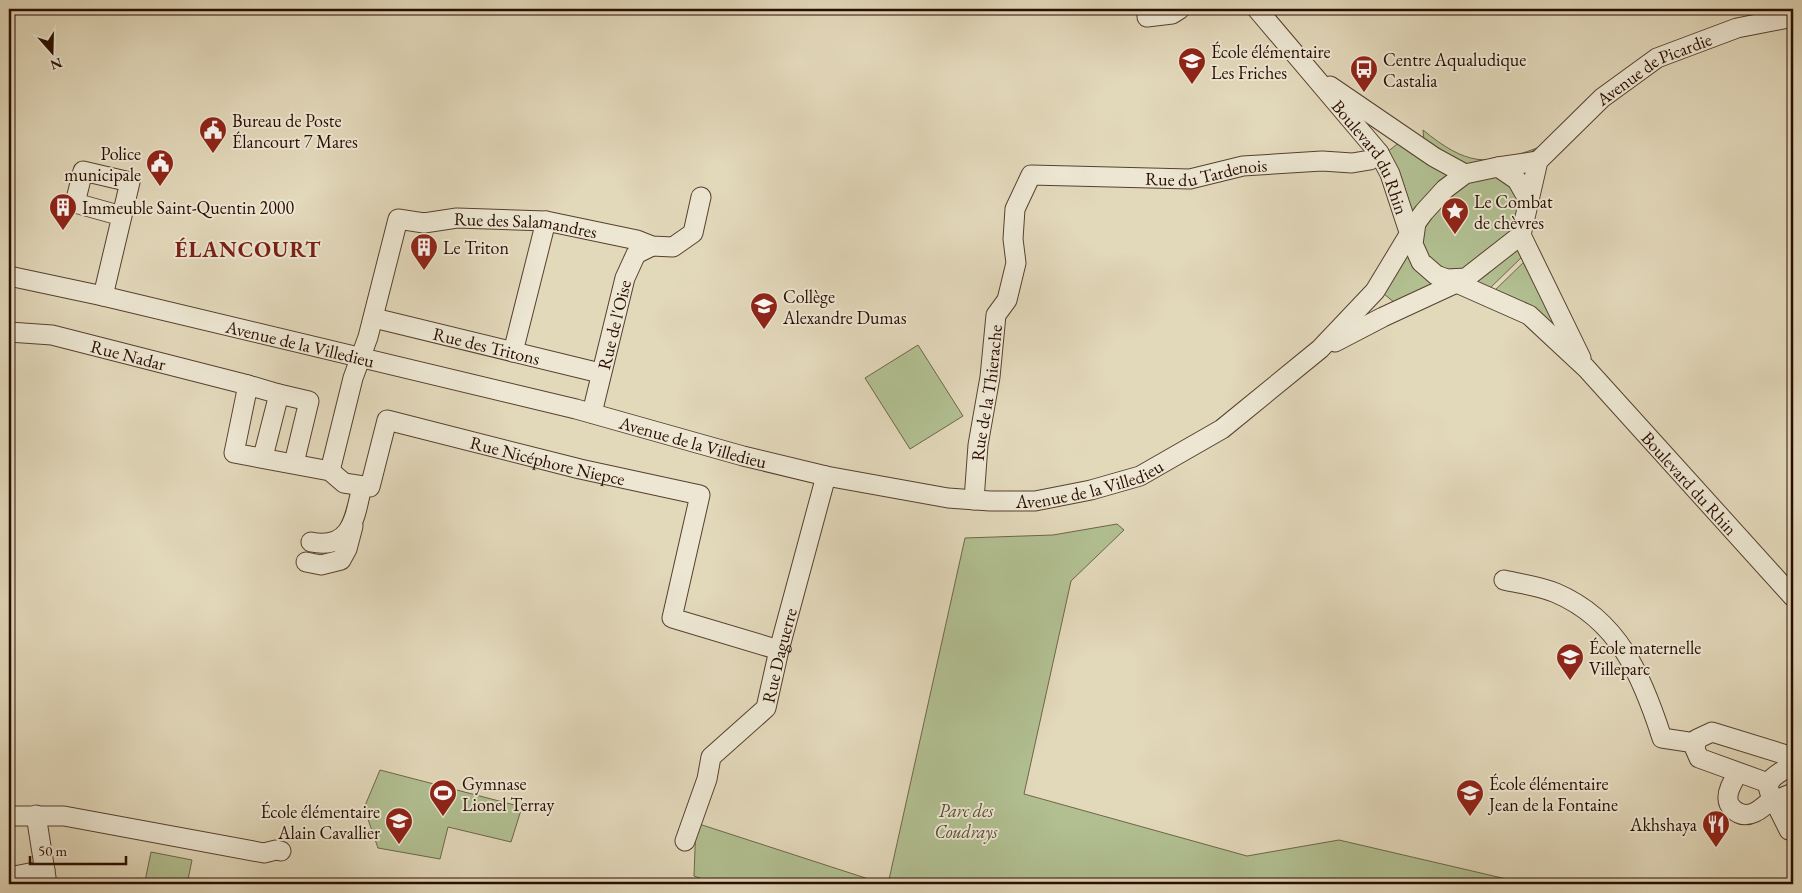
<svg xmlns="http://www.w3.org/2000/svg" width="1802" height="893" font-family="'EB Garamond',serif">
<rect width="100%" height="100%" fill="#e2d8ba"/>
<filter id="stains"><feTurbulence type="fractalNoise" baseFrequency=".004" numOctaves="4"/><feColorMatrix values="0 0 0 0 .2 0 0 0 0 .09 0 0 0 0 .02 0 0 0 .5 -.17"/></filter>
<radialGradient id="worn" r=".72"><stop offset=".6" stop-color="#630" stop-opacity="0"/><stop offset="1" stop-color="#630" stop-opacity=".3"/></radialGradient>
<path fill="#b1bf91" stroke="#6d6648" d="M1423 130C1466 165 1486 167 1537 148L1526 156 1466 164 1424 141Z
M1401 141 1454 174 1412 218 1386 153Z
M1495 177C1506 182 1511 187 1517 198 1533 228 1479 259 1459 274L1433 268 1420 236 1430 214 1470 180Z
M1518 246 1524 255 1487 291 1474 284 1490 272Z
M1409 251 1439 283 1395 303 1384 294Z
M1526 260 1568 346 1492 293Z
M918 345 963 416 910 449 865 378Z
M1117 524 1124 530 1071 581 1024 794 1247 856 1339 840 1528 884H888L965 538 1053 535Z
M380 770 522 807 511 842 448 827 440 859 378 848 364 808Z
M696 823 884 884H716L694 876Z
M151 852 192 860 187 884H164L145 881Z"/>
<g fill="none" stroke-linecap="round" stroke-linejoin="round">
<g stroke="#57402e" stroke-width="21">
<g id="minor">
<path d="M1149 9 1147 17 1172 14 1180 9"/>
<path id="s1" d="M1257 9 1379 153 1390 174 1412 241"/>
<path d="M1330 86 1434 157 1465 174"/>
<path d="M1498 167 1538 161"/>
<path id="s2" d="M1529 201 1517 180 1498 167 1465 174 1445 189 1424 212 1416 223 1413 244 1421 262 1436 275 1447 279 1466 278 1521 235 1538 161 1602 98 1657 58 1737 28 1793 17"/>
<path d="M1521 235 1581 358"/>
<path id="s3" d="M9 276 103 296 576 409 743 456 826 476 948 498 990 501H1035L1091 490 1140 476 1222 429 1320 349 1375 291 1416 223"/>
<path id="s4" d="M1450 280 1529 315 1586 368 1793 597"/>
<path d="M103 296 130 182 83 171 75 203 122 216"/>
<path id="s5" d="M374 318 600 373"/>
<path id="s6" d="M9 332 52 335 248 385"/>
<path d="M1335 342 1383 317 1463 280"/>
<path d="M513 352 546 221"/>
<path id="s7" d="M279 394 248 385 234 453 330 471 344 483 370 487 387 420 580 469 700 495 672 618 779 650"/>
<path id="s8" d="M592 413 625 278 636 254 652 246"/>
<path d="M263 457 279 394 309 401 294 463"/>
<path id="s9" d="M330 471 353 378 368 337 398 219 424 223 457 218 546 221 637 240 652 246 673 247 693 233 701 197"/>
<path id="s10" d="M974 500 978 445 990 377 996 315 1007 300 1016 263 1013 239 1015 209 1031 175 1190 179 1243 166 1322 161 1352 163 1370 160 1379 153"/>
<path d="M311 542C352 550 355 517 362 486"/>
<path d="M306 562 321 565 341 560 347 549 353 526"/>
<path d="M1504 580C1521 584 1540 586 1556 593 1619 620 1642 676 1662 738L1695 743"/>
<path d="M1793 765C1779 773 1760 780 1773 798H1781L1793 793"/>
<path d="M1738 773C1734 780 1727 790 1728 799 1728 803 1731 807 1733 809 1747 823 1763 808 1773 798L1789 830 1793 831"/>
<path d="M1768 783 1699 758 1695 749 1697 739 1712 732 1793 757"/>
<path d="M36 815 47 884"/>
<path d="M9 816H64L264 853 276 850 281 851"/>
<path id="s11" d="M685 841 707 779 711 757 766 708 779 650 826 476"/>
<path d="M9 877 45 870"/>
</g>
</g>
<use href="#minor" stroke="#ece6d2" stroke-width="19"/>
</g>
<defs>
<g id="school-pin" transform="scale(1.4375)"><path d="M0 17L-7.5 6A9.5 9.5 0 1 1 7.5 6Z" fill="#8f2418" stroke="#ece6d2"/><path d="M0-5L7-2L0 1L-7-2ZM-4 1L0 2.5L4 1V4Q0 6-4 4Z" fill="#fff"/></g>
<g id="bus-pin" transform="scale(1.4375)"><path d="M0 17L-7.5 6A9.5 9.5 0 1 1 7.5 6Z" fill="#8f2418" stroke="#ece6d2"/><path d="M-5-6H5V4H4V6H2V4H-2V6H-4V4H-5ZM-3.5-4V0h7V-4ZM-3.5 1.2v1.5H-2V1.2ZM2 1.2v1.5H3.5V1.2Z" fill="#fff"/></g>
<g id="civic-pin" transform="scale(1.4375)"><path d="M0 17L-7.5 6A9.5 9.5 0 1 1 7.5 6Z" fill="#8f2418" stroke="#ece6d2"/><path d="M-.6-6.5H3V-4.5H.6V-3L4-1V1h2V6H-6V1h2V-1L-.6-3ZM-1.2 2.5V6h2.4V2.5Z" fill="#fff"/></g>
<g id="building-pin" transform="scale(1.4375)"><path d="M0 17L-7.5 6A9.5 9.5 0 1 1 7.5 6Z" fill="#8f2418" stroke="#ece6d2"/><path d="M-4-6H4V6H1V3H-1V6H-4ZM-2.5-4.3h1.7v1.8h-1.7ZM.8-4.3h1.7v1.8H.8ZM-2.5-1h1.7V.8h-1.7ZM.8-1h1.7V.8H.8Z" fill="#fff"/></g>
<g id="sight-pin" transform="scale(1.4375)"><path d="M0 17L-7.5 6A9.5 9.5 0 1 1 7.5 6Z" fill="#8f2418" stroke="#ece6d2"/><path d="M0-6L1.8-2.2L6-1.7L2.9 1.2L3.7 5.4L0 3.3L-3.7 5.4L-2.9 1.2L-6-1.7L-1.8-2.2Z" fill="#fff"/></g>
<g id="stadium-pin" transform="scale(1.4375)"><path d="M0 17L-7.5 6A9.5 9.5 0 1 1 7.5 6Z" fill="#8f2418" stroke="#ece6d2"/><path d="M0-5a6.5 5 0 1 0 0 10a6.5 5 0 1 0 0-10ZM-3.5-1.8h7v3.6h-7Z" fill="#fff"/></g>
<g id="restaurant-pin" transform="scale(1.4375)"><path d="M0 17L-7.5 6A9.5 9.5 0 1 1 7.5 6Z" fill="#8f2418" stroke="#ece6d2"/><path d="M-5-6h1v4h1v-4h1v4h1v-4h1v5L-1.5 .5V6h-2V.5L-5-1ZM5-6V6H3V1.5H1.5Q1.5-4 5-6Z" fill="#fff"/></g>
</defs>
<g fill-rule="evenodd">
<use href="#school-pin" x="1192" y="61"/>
<use href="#bus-pin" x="1364" y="69"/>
<use href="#civic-pin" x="213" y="130"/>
<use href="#civic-pin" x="160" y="163"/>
<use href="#building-pin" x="63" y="207"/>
<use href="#sight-pin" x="1455" y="211"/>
<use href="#building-pin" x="424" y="247"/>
<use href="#school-pin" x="764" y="306"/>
<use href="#school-pin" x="1570" y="657"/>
<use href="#stadium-pin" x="443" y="793"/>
<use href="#school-pin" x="1470" y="793"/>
<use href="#school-pin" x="399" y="821"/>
<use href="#restaurant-pin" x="1716" y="824"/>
</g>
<g text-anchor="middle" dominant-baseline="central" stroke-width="4" stroke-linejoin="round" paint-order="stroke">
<g font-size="18" fill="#290d00" stroke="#ece6d2" text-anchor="start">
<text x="1211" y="51">École élémentaire<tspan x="1211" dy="21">Les Friches</tspan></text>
<text x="1383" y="59">Centre Aqualudique<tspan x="1383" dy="21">Castalia</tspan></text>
<text x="232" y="120">Bureau de Poste<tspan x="232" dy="21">Élancourt 7 Mares</tspan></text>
<text x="141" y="153" text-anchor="end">Police<tspan x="141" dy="21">municipale</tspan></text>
<text x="1474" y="201">Le Combat<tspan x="1474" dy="21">de chèvres</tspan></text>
<text x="82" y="207">Immeuble Saint-Quentin 2000</text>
<text x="443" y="247">Le Triton</text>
<text x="783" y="296">Collège<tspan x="783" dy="21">Alexandre Dumas</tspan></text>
<text x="1589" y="647">École maternelle<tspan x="1589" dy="21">Villeparc</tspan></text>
<text x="462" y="783">Gymnase<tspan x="462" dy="21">Lionel Terray</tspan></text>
<text x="1489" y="783">École élémentaire<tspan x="1489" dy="21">Jean de la Fontaine</tspan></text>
<text x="380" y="811" text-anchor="end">École élémentaire<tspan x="380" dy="21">Alain Cavallier</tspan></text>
<text x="1697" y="824" text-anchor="end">Akhshaya</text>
</g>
<g font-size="18" fill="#290d00" stroke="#ece6d2">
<text stroke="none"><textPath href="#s2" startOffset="538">Avenue de Picardie</textPath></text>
<text stroke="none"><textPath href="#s1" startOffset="188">Boulevard du Rhin</textPath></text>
<text stroke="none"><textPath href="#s10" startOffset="511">Rue du Tardenois</textPath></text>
<text stroke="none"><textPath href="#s9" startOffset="390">Rue des Salamandres</textPath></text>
<text stroke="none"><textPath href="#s8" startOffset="91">Rue de l'Oise</textPath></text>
<text stroke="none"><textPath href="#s3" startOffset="299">Avenue de la Villedieu</textPath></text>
<text stroke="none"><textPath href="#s5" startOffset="116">Rue des Tritons</textPath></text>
<text stroke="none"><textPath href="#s6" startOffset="122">Rue Nadar</textPath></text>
<text stroke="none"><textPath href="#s10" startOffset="108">Rue de la Thierache</textPath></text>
<text stroke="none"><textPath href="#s3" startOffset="704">Avenue de la Villedieu</textPath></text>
<text stroke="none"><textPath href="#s7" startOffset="479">Rue Nicéphore Niepce</textPath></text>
<text stroke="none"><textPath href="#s3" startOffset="1109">Avenue de la Villedieu</textPath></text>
<text stroke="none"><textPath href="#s4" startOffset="319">Boulevard du Rhin</textPath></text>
<text stroke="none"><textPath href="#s11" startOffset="216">Rue Daguerre</textPath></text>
</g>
<g font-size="18" font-style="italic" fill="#594b33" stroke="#ece6d2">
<text x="966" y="810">Parc des<tspan x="966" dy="21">Coudrays</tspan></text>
</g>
<g font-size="22" font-weight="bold" letter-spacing="1" fill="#7a1f14" stroke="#ece6d2">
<text x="248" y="249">ÉLANCOURT</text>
</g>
</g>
<rect width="1802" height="893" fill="none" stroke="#e2d8ba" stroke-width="30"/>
<rect x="10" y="10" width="1782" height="873" fill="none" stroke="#290d00" stroke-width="2.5"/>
<rect x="15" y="15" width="1772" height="863" fill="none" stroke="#290d00"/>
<g transform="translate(52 52) rotate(160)" stroke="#ece6d2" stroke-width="4" paint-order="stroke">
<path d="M0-4L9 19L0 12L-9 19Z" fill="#290d00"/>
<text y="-8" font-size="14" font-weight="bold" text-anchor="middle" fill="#290d00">N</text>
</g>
<path d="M30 856v8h96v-8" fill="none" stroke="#290d00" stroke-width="2.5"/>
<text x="38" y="856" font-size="15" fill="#290d00" stroke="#ece6d2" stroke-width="4" paint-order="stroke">50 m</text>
<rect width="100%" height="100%" filter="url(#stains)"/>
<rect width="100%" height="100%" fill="url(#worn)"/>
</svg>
